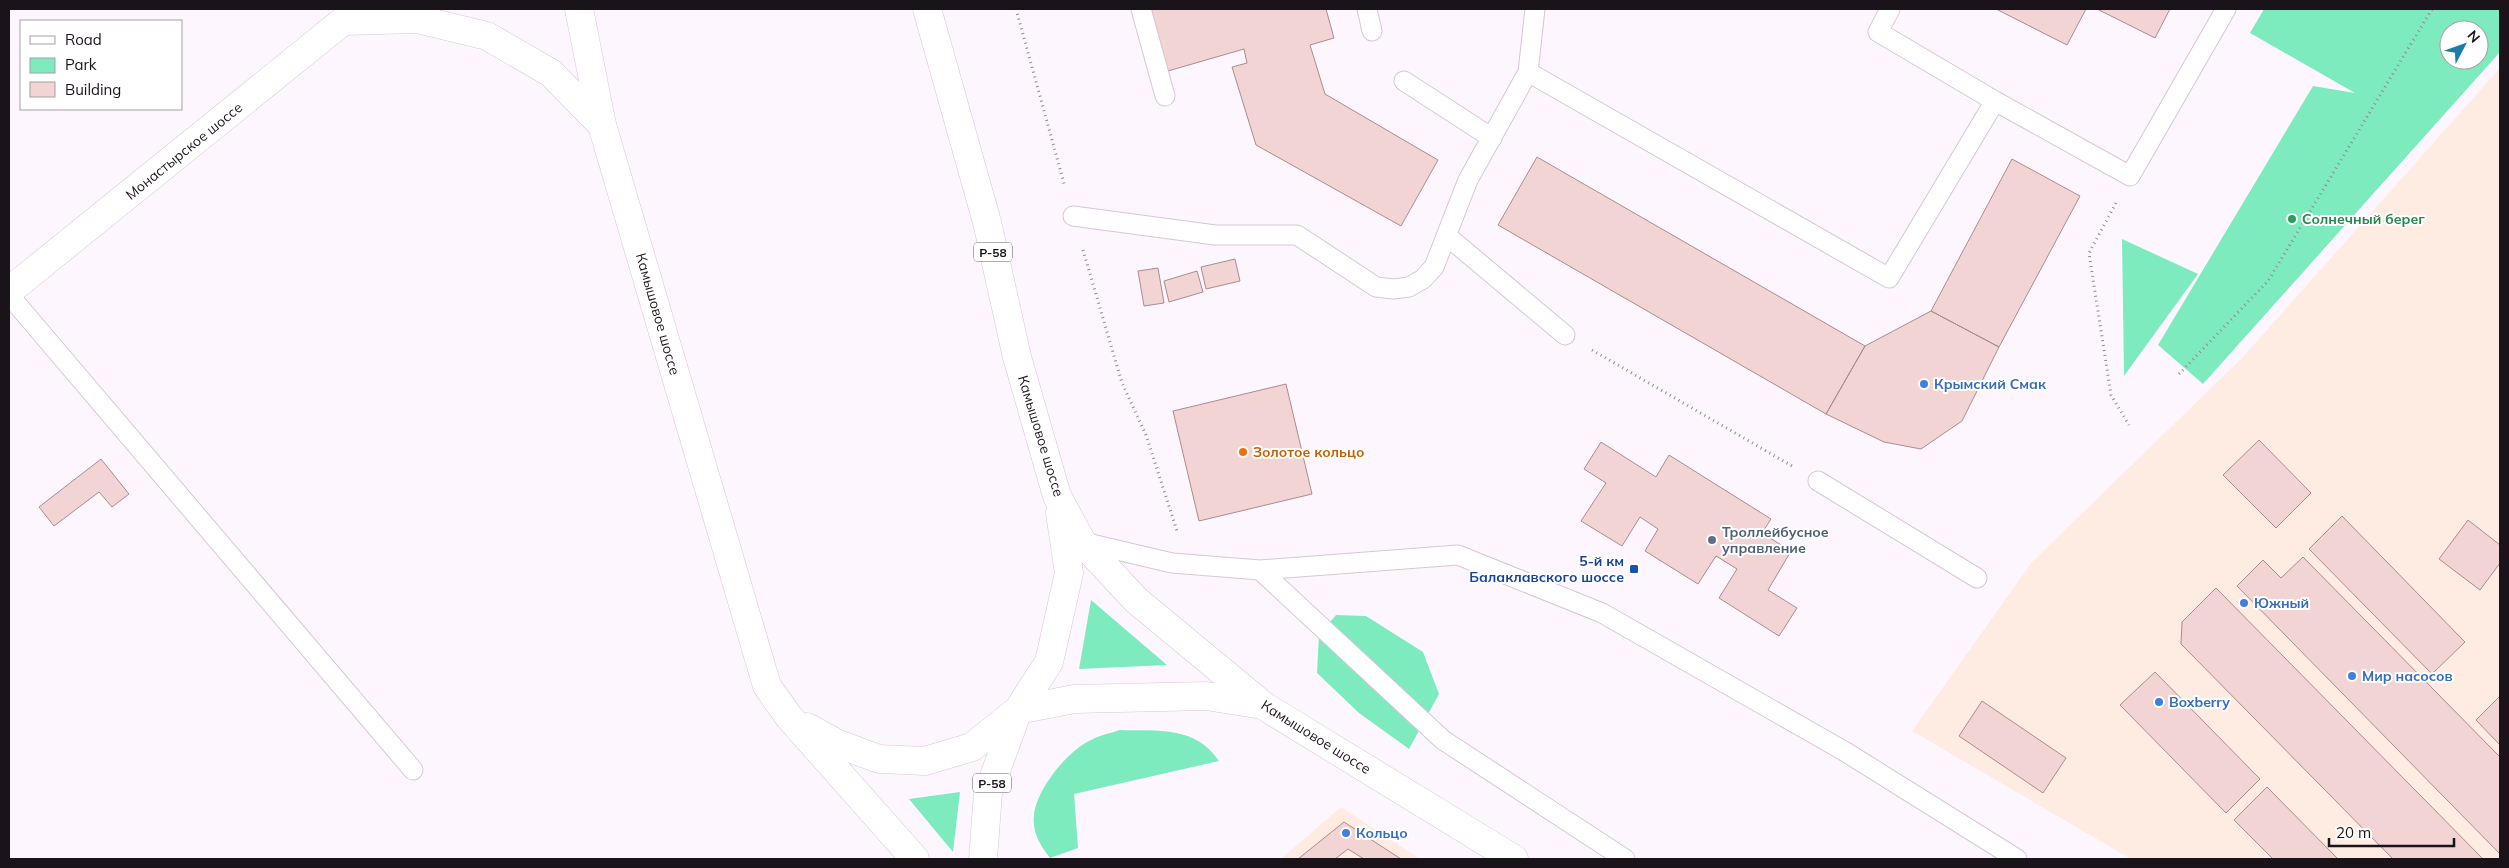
<svg xmlns="http://www.w3.org/2000/svg" width="2509" height="868" font-family="Mulish,sans-serif">
<rect width="100%" height="100%" fill="#fef6fe"/>
<path fill="#feebe2" d="M2500 68V859H2131L1912 731 2032 562 2242 358Z
M1341 807 1420 859H1281Z"/>
<path fill="#7debbe" fill-rule="evenodd" d="M2264 9H2500V52L2203 384 2158 345 2313 86 2355 93 2250 33ZM2449 30H2479V60H2449Z
M2122 239 2198 274 2124 376Z
M1091 600 1167 665 1079 669Z
M1336 615 1366 616 1423 652 1439 694 1409 749 1359 713 1317 673 1319 635Z
M1120 730C1158 731 1196 726 1219 761L1074 794 1078 848 1050 858C1040 845 1032 832 1034 815 1036 790 1068 750 1091 740 1100 735 1111 733 1120 730Z
M960 792 953 852 909 799Z"/>
<path fill="#f1d4d3" stroke="#a98d8c" d="M1151 9H1326L1334 38 1310 45 1325 94 1438 160 1401 226 1256 145 1232 67 1247 63 1244 49 1168 71Z
M1996 9H2086L2067 45Z
M2097 9H2170L2155 38Z
M1537 157 1865 346 1826 414 1498 225Z
M2012 159 2080 196 1999 347 1931 311Z
M1235 259 1240 281 1206 289 1201 267Z
M1158 268 1164 303 1144 306 1138 271Z
M1197 271 1203 292 1169 302 1164 281Z
M1931 311 1999 347 1962 421 1921 449 1884 442 1826 414 1865 346Z
M1286 384 1312 494 1199 521 1173 411Z
M2259 440 2311 493 2276 528 2223 475Z
M1601 442 1656 477 1669 455 1771 519 1762 533 1791 551 1768 590 1797 608 1779 636 1719 598 1737 569 1716 556 1698 584 1645 551 1658 529 1640 517 1622 546 1581 521 1606 483 1584 469Z
M101 459 129 494 112 507 99 492 54 526 39 507Z
M2342 516 2465 642 2432 674 2309 549Z
M2468 520 2500 545V563L2480 590 2439 559Z
M2303 557 2500 757V854L2237 586 2263 560 2281 578Z
M2216 588 2483 859H2393L2181 644 2182 622Z
M2155 672 2260 779 2226 813 2120 705Z
M2500 696V745L2476 720Z
M1982 701 2066 758 2043 793 1959 736Z
M2267 787 2338 859H2273L2234 820Z
M1344 822 1401 859H1364L1348 849 1335 859H1298Z"/>
<g fill="none" stroke-linecap="round" stroke-linejoin="round">
<g stroke="#d8c5d8" stroke-width="21">
<path id="service" d="M1141 9 1165 96
M1367 9 1372 31
M1890 9 1878 32 1995 101 2130 176 2226 9
M1528 72 1889 278 1995 101
M1404 81 1492 138
M1073 216 1215 235H1297L1376 287 1393 289 1409 287 1423 279 1434 267 1468 180 1528 72 1535 9
M1447 236 1565 335
M9 295 413 770
M1818 481 1977 578
M1083 542 1172 563 1260 570 1458 555 1602 613 1844 751 2017 859
M1260 570 1443 740 1625 859"/>
</g>
<g stroke="#d8c5d8" stroke-width="29">
<path id="secondary" d="M344 21 417 19 487 36 551 73 602 125
M9 291 358 9"/>
</g>
<g stroke="#d8c5d8" stroke-width="29">
<path id="primary" d="M579 9 602 125 767 686 789 717 915 859
M927 9 987 222 1017 357 1057 496 1082 542 1136 600 1264 706 1514 859
M807 727 836 743 879 759 925 761 972 747 1018 710 1074 699 1206 696 1263 705
M983 859 988 793 1018 710 1049 662 1069 573 1060 513"/>
</g>
<path stroke="#928a92" stroke-width="3" stroke-dasharray="1 4" stroke-linecap="butt" d="M1016 9 1065 187
M2116 203 2089 253 2111 395 2129 425
M1083 250 1122 383 1146 435 1177 531
M1592 350 1792 466
M2179 374 2268 281 2432 9"/>
<use href="#service" stroke="#fff" stroke-width="19"/>
<use href="#secondary" stroke="#fff" stroke-width="28"/>
<use href="#primary" stroke="#fff" stroke-width="28"/>
</g>
<circle fill="#2e9e5b" stroke="#fff" stroke-width="2" cx="2292" cy="219" r="5"/>
<g fill="#3f7fe0" stroke="#fff" stroke-width="2">
<circle cx="1924" cy="384" r="5"/>
<circle cx="2244" cy="603" r="5"/>
<circle cx="2352" cy="676" r="5"/>
<circle cx="2159" cy="702" r="5"/>
<circle cx="1346" cy="833" r="5"/>
</g>
<circle fill="#e8710a" stroke="#fff" stroke-width="2" cx="1243" cy="452" r="5"/>
<circle fill="#5c6f8a" stroke="#fff" stroke-width="2" cx="1712" cy="540" r="5"/>
<rect fill="#1a4fb4" stroke="#fff" stroke-width="2" x="1629" y="564" width="10" height="10" rx="2.5"/>
<g text-anchor="middle" dominant-baseline="central" stroke-width="4" stroke-linejoin="round" paint-order="stroke">
<g fill="#fff" stroke="#5f5a5f" stroke-width="1">
<rect x="974" y="242.5" width="38" height="19" rx="4"/>
<rect x="973" y="773.5" width="38" height="19" rx="4"/>
</g>
<g font-size="12" font-weight="bold" fill="#1a131a">
<text x="993" y="252">Р-58</text>
<text x="992" y="783">Р-58</text>
</g>
<g font-size="14" fill="#1a131a" stroke="#fff">
<text transform="translate(184 151) rotate(-39)">Монастырское шоссе</text>
<text transform="translate(658 314) rotate(74)">Камышовое шоссе</text>
<text transform="translate(1041 436) rotate(73)">Камышовое шоссе</text>
<text transform="translate(1316 737) rotate(32)">Камышовое шоссе</text>
</g>
<g font-size="14" font-weight="bold" fill="#27864d" stroke="#fff" text-anchor="start">
<text x="2302" y="219">Солнечный берег</text>
</g>
<g font-size="14" font-weight="bold" fill="#366cbe" stroke="#fff" text-anchor="start">
<text x="1934" y="384">Крымский Смак</text>
<text x="2254" y="603">Южный</text>
<text x="2362" y="676">Мир насосов</text>
<text x="2169" y="702">Boxberry</text>
<text x="1356" y="833">Кольцо</text>
</g>
<g font-size="14" font-weight="bold" fill="#c56008" stroke="#fff" text-anchor="start">
<text x="1253" y="452">Золотое кольцо</text>
</g>
<g font-size="14" font-weight="bold" fill="#4e5e75" stroke="#fff" text-anchor="start">
<text x="1722" y="532">Троллейбусное<tspan x="1722" dy="16">управление</tspan></text>
</g>
<g font-size="14" font-weight="bold" fill="#164399" stroke="#fff" text-anchor="end">
<text x="1624" y="561">5-й км<tspan x="1624" dy="16">Балаклавского шоссе</tspan></text>
</g>
</g>
<rect width="2509" height="868" fill="none" stroke="#1a131a" stroke-width="20"/>
<rect x="20" y="20" width="162" height="90" fill="#ffffff" stroke="#a3a1a3"/>
<rect x="30" y="36" width="25" height="8" fill="#ffffff" stroke="#a3a1a3"/>
<text x="65" y="45" font-size="15" fill="#1a131a">Road</text>
<rect x="30" y="58" width="25" height="15" fill="#7debbe" stroke="#a3a1a3"/>
<text x="65" y="70" font-size="15" fill="#1a131a">Park</text>
<rect x="30" y="82" width="25" height="15" fill="#f1d4d3" stroke="#a3a1a3"/>
<text x="65" y="95" font-size="15" fill="#1a131a">Building</text>
<g transform="translate(2464 45) rotate(49)"><circle r="24" fill="#ffffff" stroke="#a3a1a3"/>
<path d="M0-4L9 19L0 12L-9 19Z" fill="#1b7ea9"/>
<text y="-8" font-size="14" font-weight="bold" text-anchor="middle" fill="#1a131a">N</text>
</g>
<path d="M2329 838v8h125v-8" fill="none" stroke="#1a131a" stroke-width="2.5"/>
<text x="2336" y="838" font-size="15" fill="#1a131a" stroke="#ffffff" stroke-width="4" paint-order="stroke">20 m</text>
</svg>
